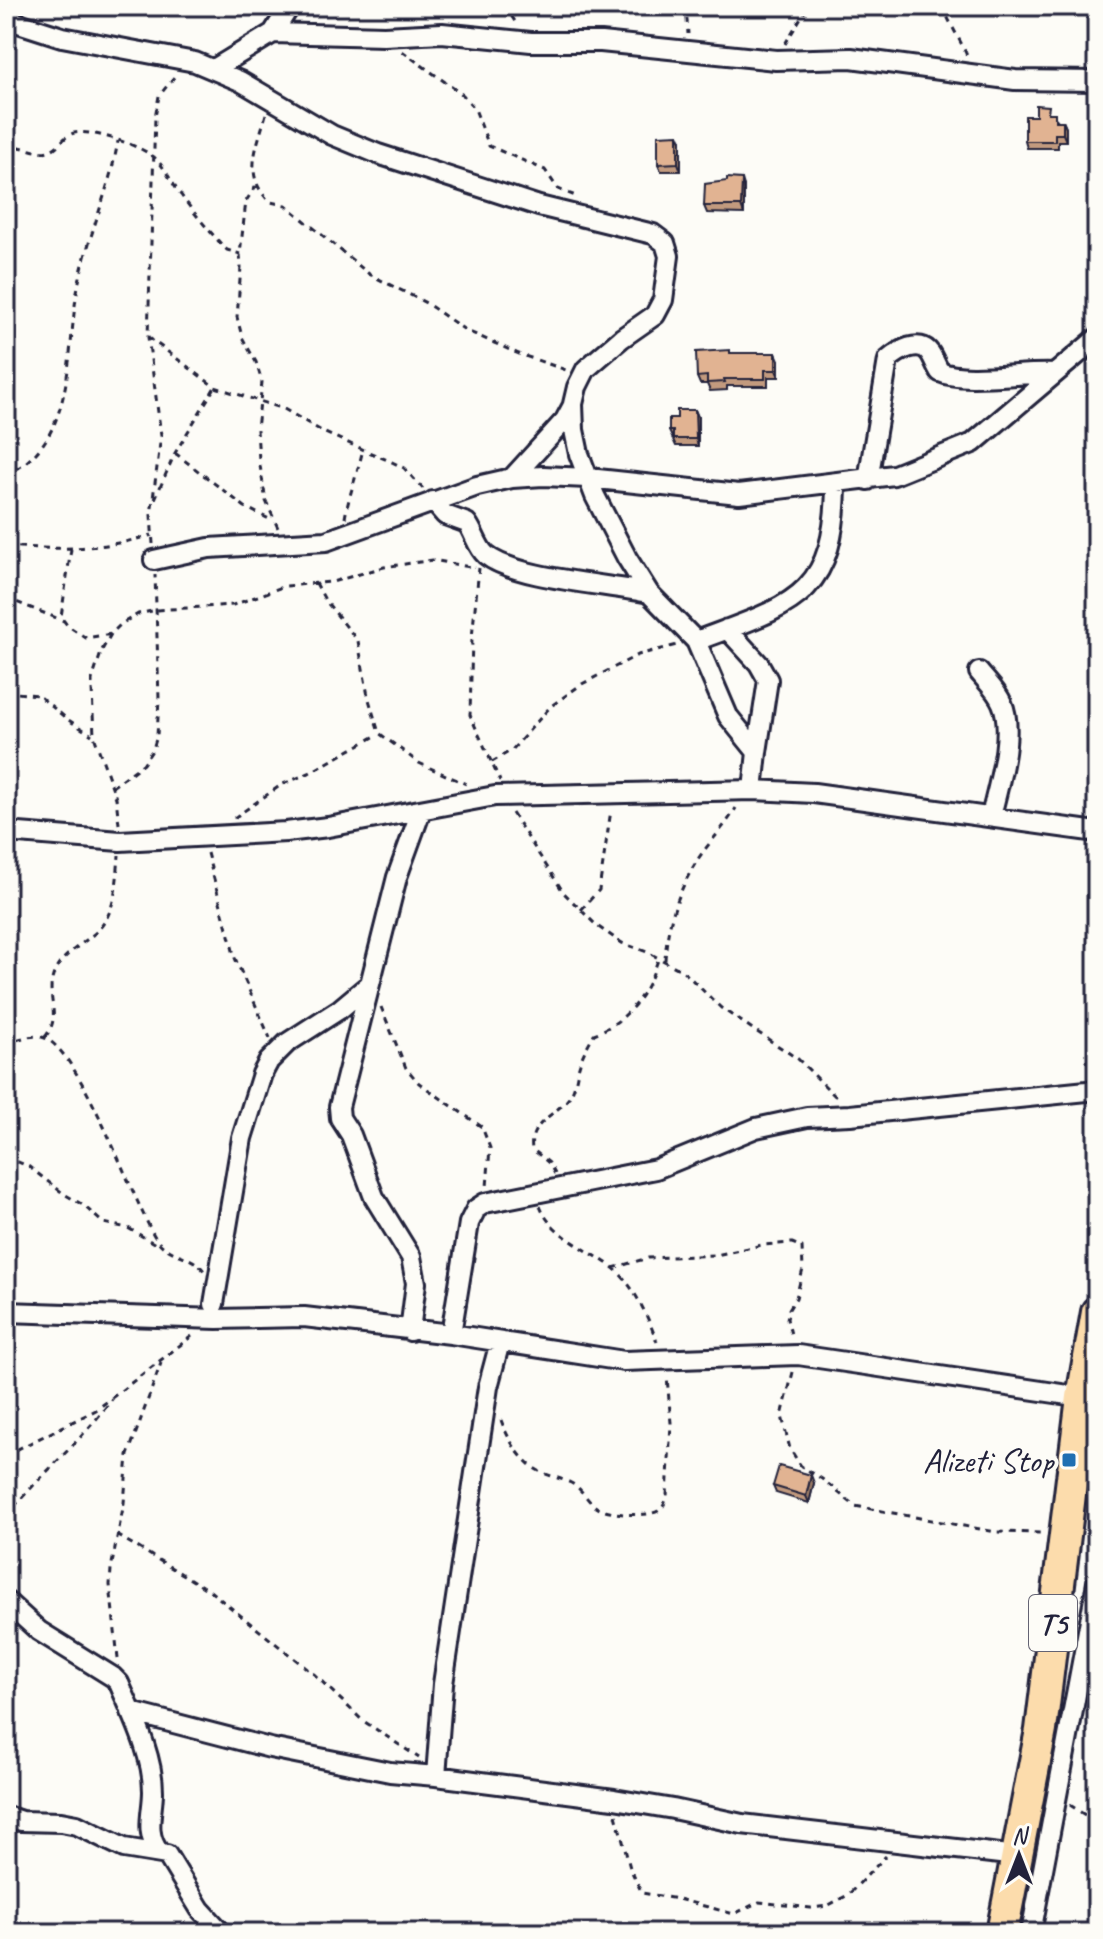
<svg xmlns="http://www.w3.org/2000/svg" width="1103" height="1939" font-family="Caveat,sans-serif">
<rect width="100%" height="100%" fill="#fdfcf7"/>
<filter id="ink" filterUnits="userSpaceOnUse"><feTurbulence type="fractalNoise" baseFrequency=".0125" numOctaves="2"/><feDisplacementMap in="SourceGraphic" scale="16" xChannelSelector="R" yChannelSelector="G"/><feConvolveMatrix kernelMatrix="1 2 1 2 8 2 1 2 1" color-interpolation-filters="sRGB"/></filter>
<g filter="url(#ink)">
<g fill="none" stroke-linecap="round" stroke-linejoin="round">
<g stroke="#22223b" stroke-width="24">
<path id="minor" d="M6 19 62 37 195 62 240 81 332 135 378 154 539 206 653 234 665 243 669 256 663 300 655 315 622 338 586 369 577 387 573 404 574 430 579 454 595 496 627 558 649 593 696 641 728 716 757 752 753 790
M273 33 384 36 442 33 531 42H601L776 60 851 58 1015 80 1097 81
M214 69 273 33 290 6
M512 478 565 420 572 407
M868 480 888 360C898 351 920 338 930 353 934 359 936 366 940 372 964 383 1023 372 1054 374
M433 501 445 515 467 523C474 532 477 547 486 555 516 579 609 584 649 593
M154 560 209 548 326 541 477 486 512 478 543 476 588 478 739 494 894 475 973 443 1097 338
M727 629 759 664 768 680 757 752
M696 641C792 605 835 598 836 484
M979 672C987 682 997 691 1002 703 1015 732 998 786 991 816
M6 832 120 841 286 832 328 827 495 796 753 790 814 793 1097 832
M214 1304 242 1138 262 1074 269 1061 287 1043 340 1009 370 984
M6 1312 217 1319 304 1317 451 1334 624 1361 798 1355 1082 1397
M410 1331 416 1283 411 1257 374 1197 351 1135 340 1118 339 1107 397 877 421 811
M451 1334 469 1223 476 1209 485 1203 656 1169 756 1128 807 1117 850 1115 1097 1090
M6 1601 39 1631 113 1677 119 1683C133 1716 153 1755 153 1791 153 1813 144 1832 159 1852
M131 1712 270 1748 390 1772 436 1776 614 1799 673 1809 742 1824 1017 1856
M436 1776 443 1684 488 1387 500 1342
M6 1816 21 1821 61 1822 77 1825 124 1848 167 1855 200 1909 222 1933
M1031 1933 1097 1583"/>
</g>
<g stroke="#22223b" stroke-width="36">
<path id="trunk" d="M1002 1933 1041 1730 1082 1397 1097 1312"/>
</g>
<path stroke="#22223b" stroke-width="3" stroke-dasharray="6 6" stroke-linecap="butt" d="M505 6 516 23
M686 6 688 34
M944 6C945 17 962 42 967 56
M785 44 808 6
M402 51 463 95 475 109 489 146 545 170 558 189 578 197
M266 114C257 148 242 175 270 202L286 205 369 274 426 303 465 330 519 354 566 370
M6 147C21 143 34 155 48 151 59 148 63 136 74 133 91 129 144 146 156 159 166 169 172 184 181 195 193 212 207 228 221 244L227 250 240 254
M256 186 246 201 240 254 241 267 237 317 242 337 256 362 262 382 257 430 259 460 266 501 278 528
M148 337 215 387 284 409 325 433 392 462 404 468 424 490
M175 453 245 507 273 521
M6 475C81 439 64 343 80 277 90 231 110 188 118 141
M155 499 175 453 215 387
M345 518C349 494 358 472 363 449
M153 544 151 515 161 435 148 337 155 117 159 96 175 76
M6 546C59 550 101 550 152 535
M71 549 61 617 67 625 86 638 111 634
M479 568 472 638 470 715 500 781
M316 583 325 600 358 641 368 696 379 733 419 763 466 784
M6 598 64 621
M6 692 38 695 67 719 92 735
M492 762 512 750 551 706 582 684 638 655 677 645
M112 787 143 764 153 749 157 736 159 699 155 575
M512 813 564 893 597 926 622 943 647 952 683 971 721 1008 798 1059 837 1098
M234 818 281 785 309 773 379 734
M119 824 116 798 94 736 92 689V680L102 650 111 634 121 624 138 614 156 610 233 605 285 586 332 582 384 567 433 560 475 568
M207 853 235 958 270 1038
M581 910 599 890 611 810
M665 960C667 923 678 891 698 859 710 841 725 827 736 808
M381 1007 406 1068 419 1083 482 1127 490 1148 487 1187
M45 1037C64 1014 43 997 55 971 63 954 82 945 96 932 116 914 117 880 119 855
M6 1044C16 1040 31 1034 42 1037 79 1046 132 1199 155 1237 166 1257 192 1253 204 1271
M6 1157 28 1166 64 1194 83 1205 103 1223 128 1228 159 1246
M555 1174 549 1163 532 1149C528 1124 554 1116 568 1099 576 1089 576 1075 580 1063 583 1053 589 1043 594 1034 630 1020 647 993 659 957
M540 1206C551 1237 594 1251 617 1271 635 1288 649 1319 657 1342
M613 1268 648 1258 716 1255 762 1245 792 1243 802 1247 803 1269 796 1298 789 1309 787 1319 792 1338
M793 1372 782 1416 790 1449 801 1466 822 1479 855 1506 996 1532 1042 1533
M501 1420C507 1436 515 1451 527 1462 539 1475 556 1476 571 1483 583 1489 587 1502 598 1508 609 1515 648 1517 658 1511 664 1507 665 1503 667 1496L671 1423 667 1377
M6 1455 96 1410 192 1336
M6 1516C40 1475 81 1442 112 1399
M117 1535 210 1591 315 1675 362 1720 419 1758
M118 1659 110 1585 111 1569 124 1503 128 1455 161 1363
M1087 1719 1097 1718
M1070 1805 1097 1823
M616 1815 630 1868 642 1893 678 1899 734 1914 759 1902 811 1908 827 1906 848 1895 886 1856"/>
<use href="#minor" stroke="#fdfcf7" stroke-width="18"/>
<use href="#trunk" stroke="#fcdcac" stroke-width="30"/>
</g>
<path fill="#c29a7e" stroke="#22223b" stroke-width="2" d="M1051 113 1058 121H1063L1066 128V141H1058V148H1027L1025 141 1036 116Z
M681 141V171H661L658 164Z
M744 186V214L707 213 704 206Z
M731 353 779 360V377H768V386H727V390L710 391 707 384H700L697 377Z
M695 410 698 417V446H676L669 431 677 418Z
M814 1483 809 1503 776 1493 773 1486Z"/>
<path fill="#9e7d66" stroke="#22223b" stroke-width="2" d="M1063 121 1066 128V141L1063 134Z
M678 134 681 141V171L678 163Z
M742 179 744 186V214L741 206Z
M776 353 779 360V377L776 370Z
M695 410 698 417V446L696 439Z
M811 1475 814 1483 809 1503 806 1496Z"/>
<path fill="#e1b392" stroke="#22223b" stroke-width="2" d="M1036 105 1049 106 1048 113H1055V121H1063V134H1055V141H1025V116H1036Z
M678 134V163L658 164V135Z
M727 178 742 179 741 206H704L705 184 727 181Z
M730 350V353H776V370H765V379H724L725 382 707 383V376L697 377 696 352Z
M677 410H695L696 439H673V431H669V418H677Z
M779 1466 811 1475 806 1496 773 1486Z"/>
</g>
<rect fill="#1f6fb2" stroke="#fdfcf7" stroke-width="3" x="1061" y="1452" width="16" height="16" rx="4"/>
<g text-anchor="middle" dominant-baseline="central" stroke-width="8" stroke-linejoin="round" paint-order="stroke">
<rect fill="#fdfcf7" stroke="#646373" stroke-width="2" x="1029" y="1595" width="48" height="56" rx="6"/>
<g font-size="32" font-weight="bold" fill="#22223b">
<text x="1053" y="1623">T5</text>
</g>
<g font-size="34" fill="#22223b" stroke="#fdfcf7" text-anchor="end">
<text x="1053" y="1460">Alizeti Stop</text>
</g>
</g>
<rect width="1103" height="1939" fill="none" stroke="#fdfcf7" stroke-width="32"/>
<rect x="16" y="16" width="1071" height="1907" fill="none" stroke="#22223b" stroke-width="3" filter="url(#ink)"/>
<g transform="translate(1019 1855)" stroke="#fdfcf7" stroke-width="6" paint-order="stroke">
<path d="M0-6L14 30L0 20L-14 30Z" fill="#22223b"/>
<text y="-12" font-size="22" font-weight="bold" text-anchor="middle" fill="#22223b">N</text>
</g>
</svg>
